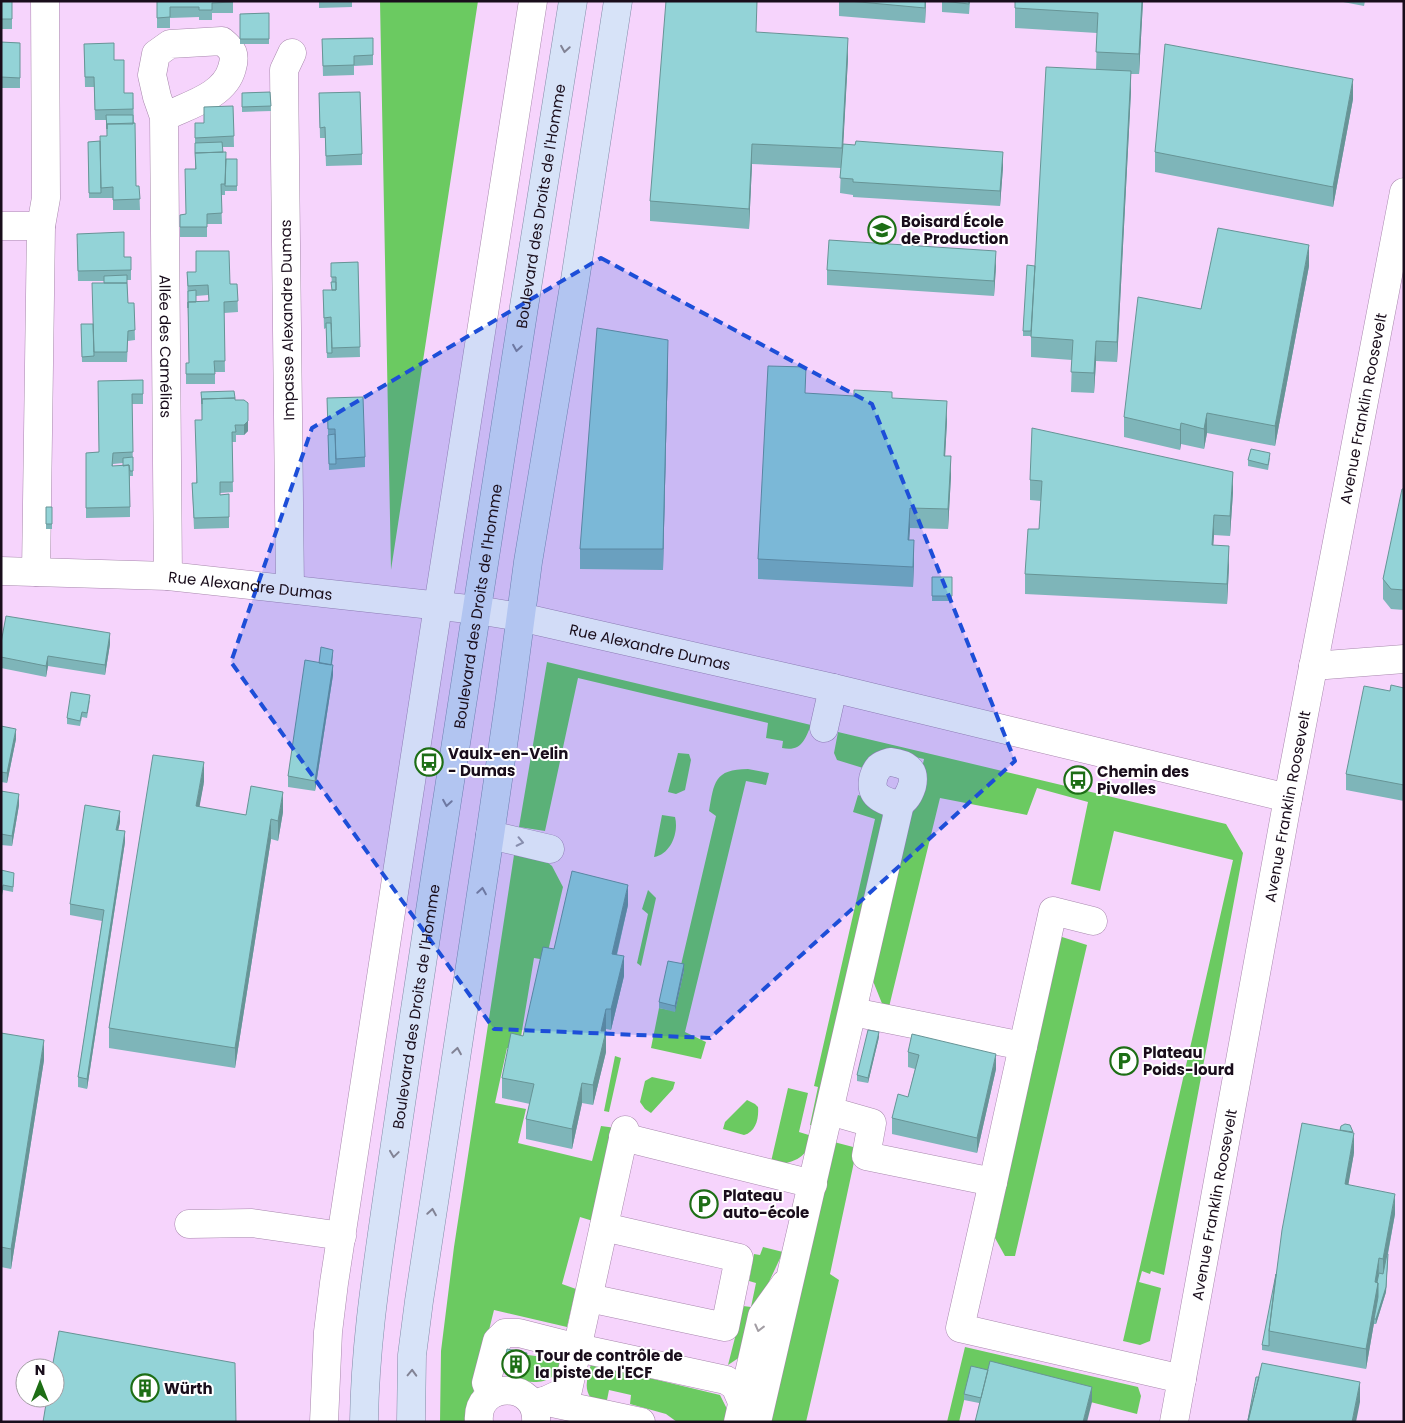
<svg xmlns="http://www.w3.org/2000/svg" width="1405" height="1423" font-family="Poppins,sans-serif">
<rect width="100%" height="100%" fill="#f6d4fc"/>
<path fill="#6bca61" d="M380 1H478L391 570Z
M547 662 811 725C805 740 801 752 782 748L783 741 766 738 768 723 578 678 545 831 519 827Z
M838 732 1226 824 1243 853 1164 1275 1151 1271 1150 1274 1142 1271 1139 1282 1161 1288 1150 1341 1140 1345 1123 1341 1233 860 1114 831 1100 891 1071 884 1088 802 1037 788 1027 815 940 798 889 1007 883 1006 873 981 924 759 896 753 863 768 837 760 834 753Z
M678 753 689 754 691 760 685 790 676 794 668 792Z
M748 769 769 773 766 785 746 781 685 1032 706 1042 701 1059 651 1048 659 1008 675 1011 684 970 680 969 716 816 709 811C714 783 714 769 748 769Z
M858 795C876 800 878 804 885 821L814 1126 810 1125 818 1087 814 1086 875 819 853 812Z
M662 815 675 817C679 832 671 854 654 857Z
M514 855 547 862 552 866 563 887 546 960 534 958 519 1049 507 1048 495 1103 526 1109 518 1143 592 1161 601 1126 616 1128 593 1221 580 1217 562 1284 576 1289 567 1327 494 1310 466 1422H440L441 1351 454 1247Z
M648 890 656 898 641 966 637 963 648 914 642 909Z
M1059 936 1087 945 1015 1256H1005L995 1238Z
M615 1056 621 1058 609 1112 604 1111Z
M652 1077 675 1082 673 1089 651 1113 645 1109 640 1102 645 1081Z
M788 1088 808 1093 799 1132 812 1136C808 1160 791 1163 770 1166Z
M747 1100 755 1104 758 1107C759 1118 756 1132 744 1135L723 1129 725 1122Z
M834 1142 857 1148 830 1274 839 1280 806 1422H771Z
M763 1247 783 1252 746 1331 740 1357 728 1365 743 1306 751 1307 756 1283 749 1281 754 1254 760 1255Z
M965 1347 1138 1387 1141 1396 1137 1414 971 1371 959 1422H947Z
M528 1355 543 1357 545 1355 564 1359C554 1386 536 1384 512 1379L514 1372 524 1375Z
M591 1364 720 1395 727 1409V1422H677L666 1414 630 1404 631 1395 609 1390 607 1400 591 1398C583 1388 588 1376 591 1364Z"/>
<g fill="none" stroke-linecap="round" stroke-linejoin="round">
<g stroke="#a888ad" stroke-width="29">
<g id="minor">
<path id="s1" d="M164 117C188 105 225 96 232 68 236 54 233 50 222 41L170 44 156 54 152 75 157 97 164 117 168 576"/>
<path d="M1 226H41L36 572"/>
<path d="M41 226 46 198 45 1"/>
<path id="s2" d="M1 571 168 576 477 610 520 617 833 688 1288 798"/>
<path d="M290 589 284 70 292 53"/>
<path d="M1313 666 1404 659"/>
<path d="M824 728 833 688"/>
<path d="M890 762C906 764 916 769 912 786 909 795 906 800 898 805 892 803 884 801 879 797 869 790 872 775 879 767 882 764 886 763 890 762Z"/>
<path d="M490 835 550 849"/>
<path d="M1023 1046 1053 911 1093 921"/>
<path d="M830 1111 872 1123 866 1156 993 1182 1023 1046 853 1012"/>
<path d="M623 1137 813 1184"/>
<path d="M993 1182 960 1328 1182 1379"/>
<path d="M189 1224 252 1223 342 1236"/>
<path d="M589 1298 725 1327 739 1258 604 1227"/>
<path d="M492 1394 486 1383 497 1341 505 1333H519L578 1348 726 1380 735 1386 742 1402"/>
<path d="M543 1401 641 1422"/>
<path d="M534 1406 568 1390 625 1130"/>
<path d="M324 1422 328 1332 334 1283 438 606 533 1"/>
<path d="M479 1422C475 1380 539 1380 536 1422"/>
<path d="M738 1422 762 1316 785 1284"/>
<path d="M757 1422 899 808 898 805"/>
<path id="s3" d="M1174 1422 1288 798 1404 192"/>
</g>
</g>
<g stroke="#838ca8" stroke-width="29">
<g id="major">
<path id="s4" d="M364 1422C365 1344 377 1269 388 1192 403 1087 419 983 435 878 481 586 525 293 573 1"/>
<path d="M411 1422 412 1355 419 1301 490 835 510 697 528 562 575 280 618 1"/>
</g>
</g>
<use href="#minor" stroke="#fff" stroke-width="28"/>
<use href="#major" stroke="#d7e3f8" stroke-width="28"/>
</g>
<path fill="#7eb5b9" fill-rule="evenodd" d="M1 1H22H12V29H1Z
M157 1H233V13H212V20H199V17L170 18V28H157Z
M319 1H352V7L319 8Z
M839 1H926L925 23 839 16Z
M942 1H970L969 14 942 12Z
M1015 1H1143L1139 74H1131V91L1117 362 1096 361 1094 393 1071 392 1072 360 1031 357V336H1023V331L1035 266 1096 69 1097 33 1015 28Z
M1338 1H1365L1364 6Z
M269 13V44H240V14Z
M757 32 848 58 843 144 1003 167 1000 206 853 197V195L840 193 841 168 752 164 749 229 650 221V201Z
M373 38V65L354 66V75L323 76 322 39Z
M1 42 20 43V88H1Z
M84 44 114 60 124 93H133L136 186H139L140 210H113V198H89L88 142 100 141 107 136 106 120H95L94 87H85Z
M270 92 271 111 242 112V93Z
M319 93 362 154V165L326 166 325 138H320Z
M1353 99 1333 207 1155 172V152Z
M233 106 234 147H222L223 152 226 160 237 159V191H225V195H221L222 224H207V237H180V215L186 214 195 169V123H204Z
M77 244 124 257H131V280H127L128 303H134L135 340 128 341 127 362H82L81 324H93L104 283V281H78Z
M358 262 360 357 327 358 326 328 324 329 323 290H332L331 263Z
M996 266 994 296 827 285V270Z
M1309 266 1275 446 1207 433 1204 449 1181 444 1180 450 1124 437V417L1201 309Z
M187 272 230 284H237L238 312 224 313 225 372H215V384H186V363H189ZM208 295 209 302H196V296Z
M668 360 663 570 580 569V549Z
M143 380V404H132L133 476H130V517L86 518V453L99 452 98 381ZM123 463V466H113V464Z
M201 392 235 400 248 431 244 435H236V442H232L233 492 220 493V495L229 494V528L194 529 192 483H196L202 420Z
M806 394 892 398 947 421 945 456 951 476 948 529 910 528 909 540 914 560 913 587 758 579V559Z
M327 398 365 457V467L329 470Z
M1270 458 1268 470 1248 466V460Z
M1030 480 1233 492 1230 536 1214 535 1213 545 1229 566 1227 604 1025 594V574L1039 529 1041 501 1030 500Z
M1404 489V610L1391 609 1383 599V579Z
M46 507H52V529H46Z
M932 577H952V601H932Z
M1 643 110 644 105 675 48 666 46 677 1 668Z
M333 655 332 665 333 675 315 791 288 787V776L319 663Z
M1404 688V801L1346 790V774L1390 691Z
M90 700 87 718 82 717 80 726 67 724V718Z
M1 726 16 739 7 783 1 782Z
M204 782 199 807 246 815 283 812 278 841 271 839 235 1068 109 1048V1028Z
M1 791 19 805 12 846 1 845Z
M120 822 118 830 125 842 87 1089 78 1087V1077L102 921 70 915V904Z
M1 870 14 878 13 892 3 890 1 901Z
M628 905 617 955 624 976 611 1030 606 1029V1052L593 1105 582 1103 572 1149 526 1139V1119L530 1104 502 1098V1078L523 1036 554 949Z
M684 970 675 1012 659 1008V1002Z
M1 1033 44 1060 11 1269 1 1267Z
M879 1037 868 1083 857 1081V1075Z
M908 1052 996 1069 977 1153 892 1134V1118L908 1097 915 1069 908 1067Z
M1354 1153 1348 1184 1395 1214 1388 1254V1259L1386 1292 1376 1324H1374V1323L1366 1369 1262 1350V1345Z
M527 1358 524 1375 504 1370V1364Z
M964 1394 1092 1402 979 1403 964 1400Z"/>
<path fill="#679496" d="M925 1H926L925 23Z
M1142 1H1143L1139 74V54Z
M848 38V58L842 168V148Z
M1131 71V91L1117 362V342Z
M1353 79V99L1333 207V187Z
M752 144V164L749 229V209Z
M1003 152V167L1000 206V191Z
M1309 245V266L1275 446V426Z
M996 251V266L994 296V281Z
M668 340V360L663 570V549Z
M1096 341V361L1094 393V373Z
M947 401V421L944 476V456Z
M1207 413V433L1204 449V429Z
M248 421V431L244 435V425Z
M1181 423V444L1180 450V430Z
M951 456V476L948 529V509Z
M1233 472V492L1230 536V516Z
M910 508V528L908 560V540Z
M1214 515V535L1212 565V545Z
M914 540V560L913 587V567Z
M1229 546V566L1227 604V584Z
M110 633V644L105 675V665Z
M48 656V666L46 677V666Z
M333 665V675L315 791V781Z
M16 729V739L7 783V773Z
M204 762V782L196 826V806Z
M283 792V812L278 841V821Z
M19 794V805L12 846V836Z
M120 811V822L116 840V830Z
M271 819V839L235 1068V1048Z
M125 831V842L87 1089V1079Z
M628 885V905L612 974V954Z
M624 956V976L611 1030V1009Z
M684 964V970L675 1012V1006Z
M606 1009V1029L601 1051V1031Z
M606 1031V1052L593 1105V1085Z
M879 1032V1037L868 1083V1078Z
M44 1040V1060L11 1269V1249Z
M996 1054V1069L977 1153V1138Z
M582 1083V1103L572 1149V1129Z
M1354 1133V1153L1345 1204V1184Z
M1395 1194V1214L1383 1279V1259Z
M1388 1254 1386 1292 1376 1324V1319Z
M1379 1258 1378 1303 1374 1319V1323L1366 1369V1349L1375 1282Z
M527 1353V1358L524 1375V1370Z
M1360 1382V1402L1356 1422H1352Z
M1092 1387V1402L1087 1422H1083Z"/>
<path fill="#93d3d7" stroke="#679496" d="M1 1H12V19H1Z
M157 1H233V2L212 3V10H199V7H170V17L157 18Z
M666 1H757L756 32 848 38 842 148 752 144 749 209 650 201Z
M849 1H925V8Z
M942 1H969V4Z
M1015 1H1142L1139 54 1096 52 1098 13 1015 8Z
M269 13V39H240V14Z
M373 38V55L354 56V65L323 66 322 39Z
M1 42 20 43V78L1 77Z
M114 43V60H124V93H133V109L95 110 94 77H85L84 44Z
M1165 44 1353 79 1333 187 1155 152Z
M1046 67 1131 71 1117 342 1096 341 1094 373 1071 372 1073 340 1031 337Z
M270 92 271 106 242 107V93Z
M360 92 362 154 326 156 325 127 320 128 319 93Z
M233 106 234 136 195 138V123H204V107Z
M106 115H133V124H107V129Z
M135 123 136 186H139L140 199 113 200V187L101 188 100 136H107V124Z
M100 141 101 193H89L88 142Z
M856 141 1003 152 1000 191 853 182V179L840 178 843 144 855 145Z
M222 142 223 152 195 153V143Z
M226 152 225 184H221L222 213 207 214V227H180V215L186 214 185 169H196L195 153Z
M226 159H237V186H225Z
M1218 228 1309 245 1275 426 1207 413 1204 429 1181 423 1180 430 1124 417 1138 297 1201 309Z
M124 232V257H131V270L78 271 77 234Z
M829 240 996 251 994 281 827 270Z
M196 251H229L230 284H237L238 301 224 302 225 361H214L215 374H186V363H189L188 302 209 301 208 285 188 286 187 272H196Z
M358 262 360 347 332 348 331 317 324 318 323 290H336V277H331V263Z
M1027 265 1035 266 1031 331H1023Z
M127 275V283H104V276Z
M331 282H336V290H332Z
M92 283H127L128 303H134L135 330 128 331 127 352H94Z
M196 290V302H188V308V291Z
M326 323H331L332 353H327Z
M81 324H93L94 356 82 357Z
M597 328 668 340 663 549H580Z
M768 366 806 367 805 393 854 396V390L892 392V398L947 401 944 456H951L948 509 910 508 908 540H914L913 567 758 559Z
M143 380V394H132L133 452 113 453 112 466 129 465 130 507 86 508V453L99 452 98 381Z
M234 391 235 398 202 399V404L201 392Z
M363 397 365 457 336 459 335 429H328L327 398Z
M235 398V400H244L248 403V421L244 425H235L236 432H232L233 482H220V495L229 494V517L194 518 192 483H197L195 420H202V399Z
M1032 428 1233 472 1230 516 1214 515 1212 545 1229 546 1227 584 1025 574 1028 529H1039L1042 481 1030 480Z
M335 434 336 464H329L328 435Z
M1251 449 1270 453 1268 465 1248 460Z
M133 457V471H130L129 465 123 466V458Z
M1402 489H1404V590L1391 589 1383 579Z
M46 507H52V524H46Z
M932 577H952V596H932Z
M6 616 110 633 105 665 48 656 46 666 1 657V643Z
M321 647 333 650 331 665 319 663Z
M305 660 333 665 315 781 288 776Z
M1391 685 1404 688V785L1346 774 1364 686 1390 691Z
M71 692 90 695 87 713 82 712 80 721 67 718Z
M1 726 16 729 7 773 1 772Z
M153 755 204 762 196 806 246 815 251 786 283 792 278 821 271 819 235 1048 109 1028Z
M1 791 19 794 12 836 1 834Z
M85 805 120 811 116 830 125 831 87 1079 78 1077 104 910 70 904Z
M1 870 14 873 13 887 3 885 1 896Z
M572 871 628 885 612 954 624 956 611 1009H606L601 1031H606L593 1085 582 1083 572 1129 526 1119 534 1084 502 1078 511 1033 523 1036 543 947 554 949Z
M668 961 684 964 675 1006 659 1002Z
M868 1030 879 1032 868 1078 857 1075Z
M1 1033 44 1040 11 1249 1 1247Z
M912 1034 996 1054 977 1138 892 1118 898 1094 908 1097 919 1055 908 1052Z
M1302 1123 1354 1133 1345 1184 1395 1194 1383 1259 1379 1258 1375 1282 1378 1283 1366 1349 1269 1331 1282 1230Z
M1345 1124 1350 1125 1353 1132 1340 1130 1341 1126Z
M1387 1254H1388L1386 1287 1376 1319H1374L1378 1297V1283L1377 1282 1379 1273 1383 1274Z
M1276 1274 1269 1331V1346L1262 1345Z
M59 1331 235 1363 236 1422H43L47 1398H55V1368H52Z
M507 1349 527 1353 524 1370 504 1364Z
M990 1361 1092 1387 1083 1422H975Z
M1262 1363 1360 1382 1352 1422H1248Z
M971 1366 988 1370 981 1398 964 1394Z
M1256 1377H1259L1248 1420Z"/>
<defs><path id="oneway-chevron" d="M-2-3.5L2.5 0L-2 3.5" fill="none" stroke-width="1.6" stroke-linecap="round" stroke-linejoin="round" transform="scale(1.25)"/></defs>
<g stroke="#828395">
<use href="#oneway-chevron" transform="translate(565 49) rotate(99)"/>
<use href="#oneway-chevron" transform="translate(517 348) rotate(99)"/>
<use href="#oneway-chevron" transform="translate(447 803) rotate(99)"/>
<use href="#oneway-chevron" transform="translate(482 891) rotate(-81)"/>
<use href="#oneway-chevron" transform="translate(457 1051) rotate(-81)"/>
<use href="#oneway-chevron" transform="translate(394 1154) rotate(98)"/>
<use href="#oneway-chevron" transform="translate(432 1212) rotate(-81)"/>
<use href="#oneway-chevron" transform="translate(412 1373) rotate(-88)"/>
</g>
<g stroke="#a39ea4">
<use href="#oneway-chevron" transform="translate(520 842) rotate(12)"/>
<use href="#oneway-chevron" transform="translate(759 1328) rotate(104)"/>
</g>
<path fill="#1d4ed8" fill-opacity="0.2" stroke="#1d4ed8" stroke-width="4" stroke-dasharray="10 6" stroke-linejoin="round" d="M601 258 872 404 1015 761 710 1038 494 1029 231 662 312 428Z"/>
<defs>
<g id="school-ring" transform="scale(1.4375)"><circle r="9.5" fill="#fff" stroke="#1d6e15" stroke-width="1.5"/><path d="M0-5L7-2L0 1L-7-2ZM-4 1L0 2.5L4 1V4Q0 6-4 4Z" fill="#1d6e15"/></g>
<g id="bus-ring" transform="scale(1.4375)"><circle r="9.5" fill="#fff" stroke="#1d6e15" stroke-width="1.5"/><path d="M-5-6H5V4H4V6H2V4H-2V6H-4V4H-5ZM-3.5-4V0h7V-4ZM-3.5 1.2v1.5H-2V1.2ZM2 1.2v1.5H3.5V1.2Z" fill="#1d6e15"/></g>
<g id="parking-ring" transform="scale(1.4375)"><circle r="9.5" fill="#fff" stroke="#1d6e15" stroke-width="1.5"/><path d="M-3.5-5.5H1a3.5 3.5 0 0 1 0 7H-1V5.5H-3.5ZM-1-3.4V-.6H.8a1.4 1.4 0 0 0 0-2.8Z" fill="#1d6e15"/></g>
<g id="building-ring" transform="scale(1.4375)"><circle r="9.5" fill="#fff" stroke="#1d6e15" stroke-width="1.5"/><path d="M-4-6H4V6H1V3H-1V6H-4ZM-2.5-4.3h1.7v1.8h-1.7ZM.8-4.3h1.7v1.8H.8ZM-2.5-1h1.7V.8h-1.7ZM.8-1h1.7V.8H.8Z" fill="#1d6e15"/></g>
</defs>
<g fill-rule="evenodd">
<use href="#school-ring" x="882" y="230"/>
<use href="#bus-ring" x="429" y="762"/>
<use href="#bus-ring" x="1078" y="780"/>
<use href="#parking-ring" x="1124" y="1061"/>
<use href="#parking-ring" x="704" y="1204"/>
<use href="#building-ring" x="516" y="1364"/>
<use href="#building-ring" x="145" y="1388"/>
</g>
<g text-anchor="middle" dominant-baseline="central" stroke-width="4" stroke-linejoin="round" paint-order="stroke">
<g font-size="15" fill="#190d1b" stroke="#fff">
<text stroke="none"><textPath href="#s4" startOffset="1229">Boulevard des Droits de l'Homme</textPath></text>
<text transform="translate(287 320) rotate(-91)">Impasse Alexandre Dumas</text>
<text stroke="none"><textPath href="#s1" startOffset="482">Allée des Camélias</textPath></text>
<text stroke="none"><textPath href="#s3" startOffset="1031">Avenue Franklin Roosevelt</textPath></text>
<text stroke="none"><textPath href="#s2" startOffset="250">Rue Alexandre Dumas</textPath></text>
<text stroke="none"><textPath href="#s4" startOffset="824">Boulevard des Droits de l'Homme</textPath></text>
<text stroke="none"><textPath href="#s2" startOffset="655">Rue Alexandre Dumas</textPath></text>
<text stroke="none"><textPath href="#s3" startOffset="626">Avenue Franklin Roosevelt</textPath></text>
<text stroke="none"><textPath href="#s4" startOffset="419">Boulevard des Droits de l'Homme</textPath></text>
<text stroke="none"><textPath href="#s3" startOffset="221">Avenue Franklin Roosevelt</textPath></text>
</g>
<g font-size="15" font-weight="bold" fill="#190d1b" stroke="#fff" text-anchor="start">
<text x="901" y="221">Boisard École<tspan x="901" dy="17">de Production</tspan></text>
<text x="448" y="753">Vaulx-en-Velin<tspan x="448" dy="17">- Dumas</tspan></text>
<text x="1097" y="771">Chemin des<tspan x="1097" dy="17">Pivolles</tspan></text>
<text x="1143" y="1052">Plateau<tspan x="1143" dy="17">Poids-lourd</tspan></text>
<text x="723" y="1195">Plateau<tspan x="723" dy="17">auto-école</tspan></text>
<text x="535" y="1355">Tour de contrôle de<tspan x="535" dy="17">la piste de l'ECF</tspan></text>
<text x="164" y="1388">Würth</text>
</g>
</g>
<rect width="1405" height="1423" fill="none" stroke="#190d1b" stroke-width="5"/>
<g transform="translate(40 1383)"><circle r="24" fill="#ffffff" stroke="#a39ea4"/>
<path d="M0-4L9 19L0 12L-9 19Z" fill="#1d6e15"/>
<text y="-8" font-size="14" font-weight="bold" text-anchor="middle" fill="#190d1b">N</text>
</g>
</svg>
